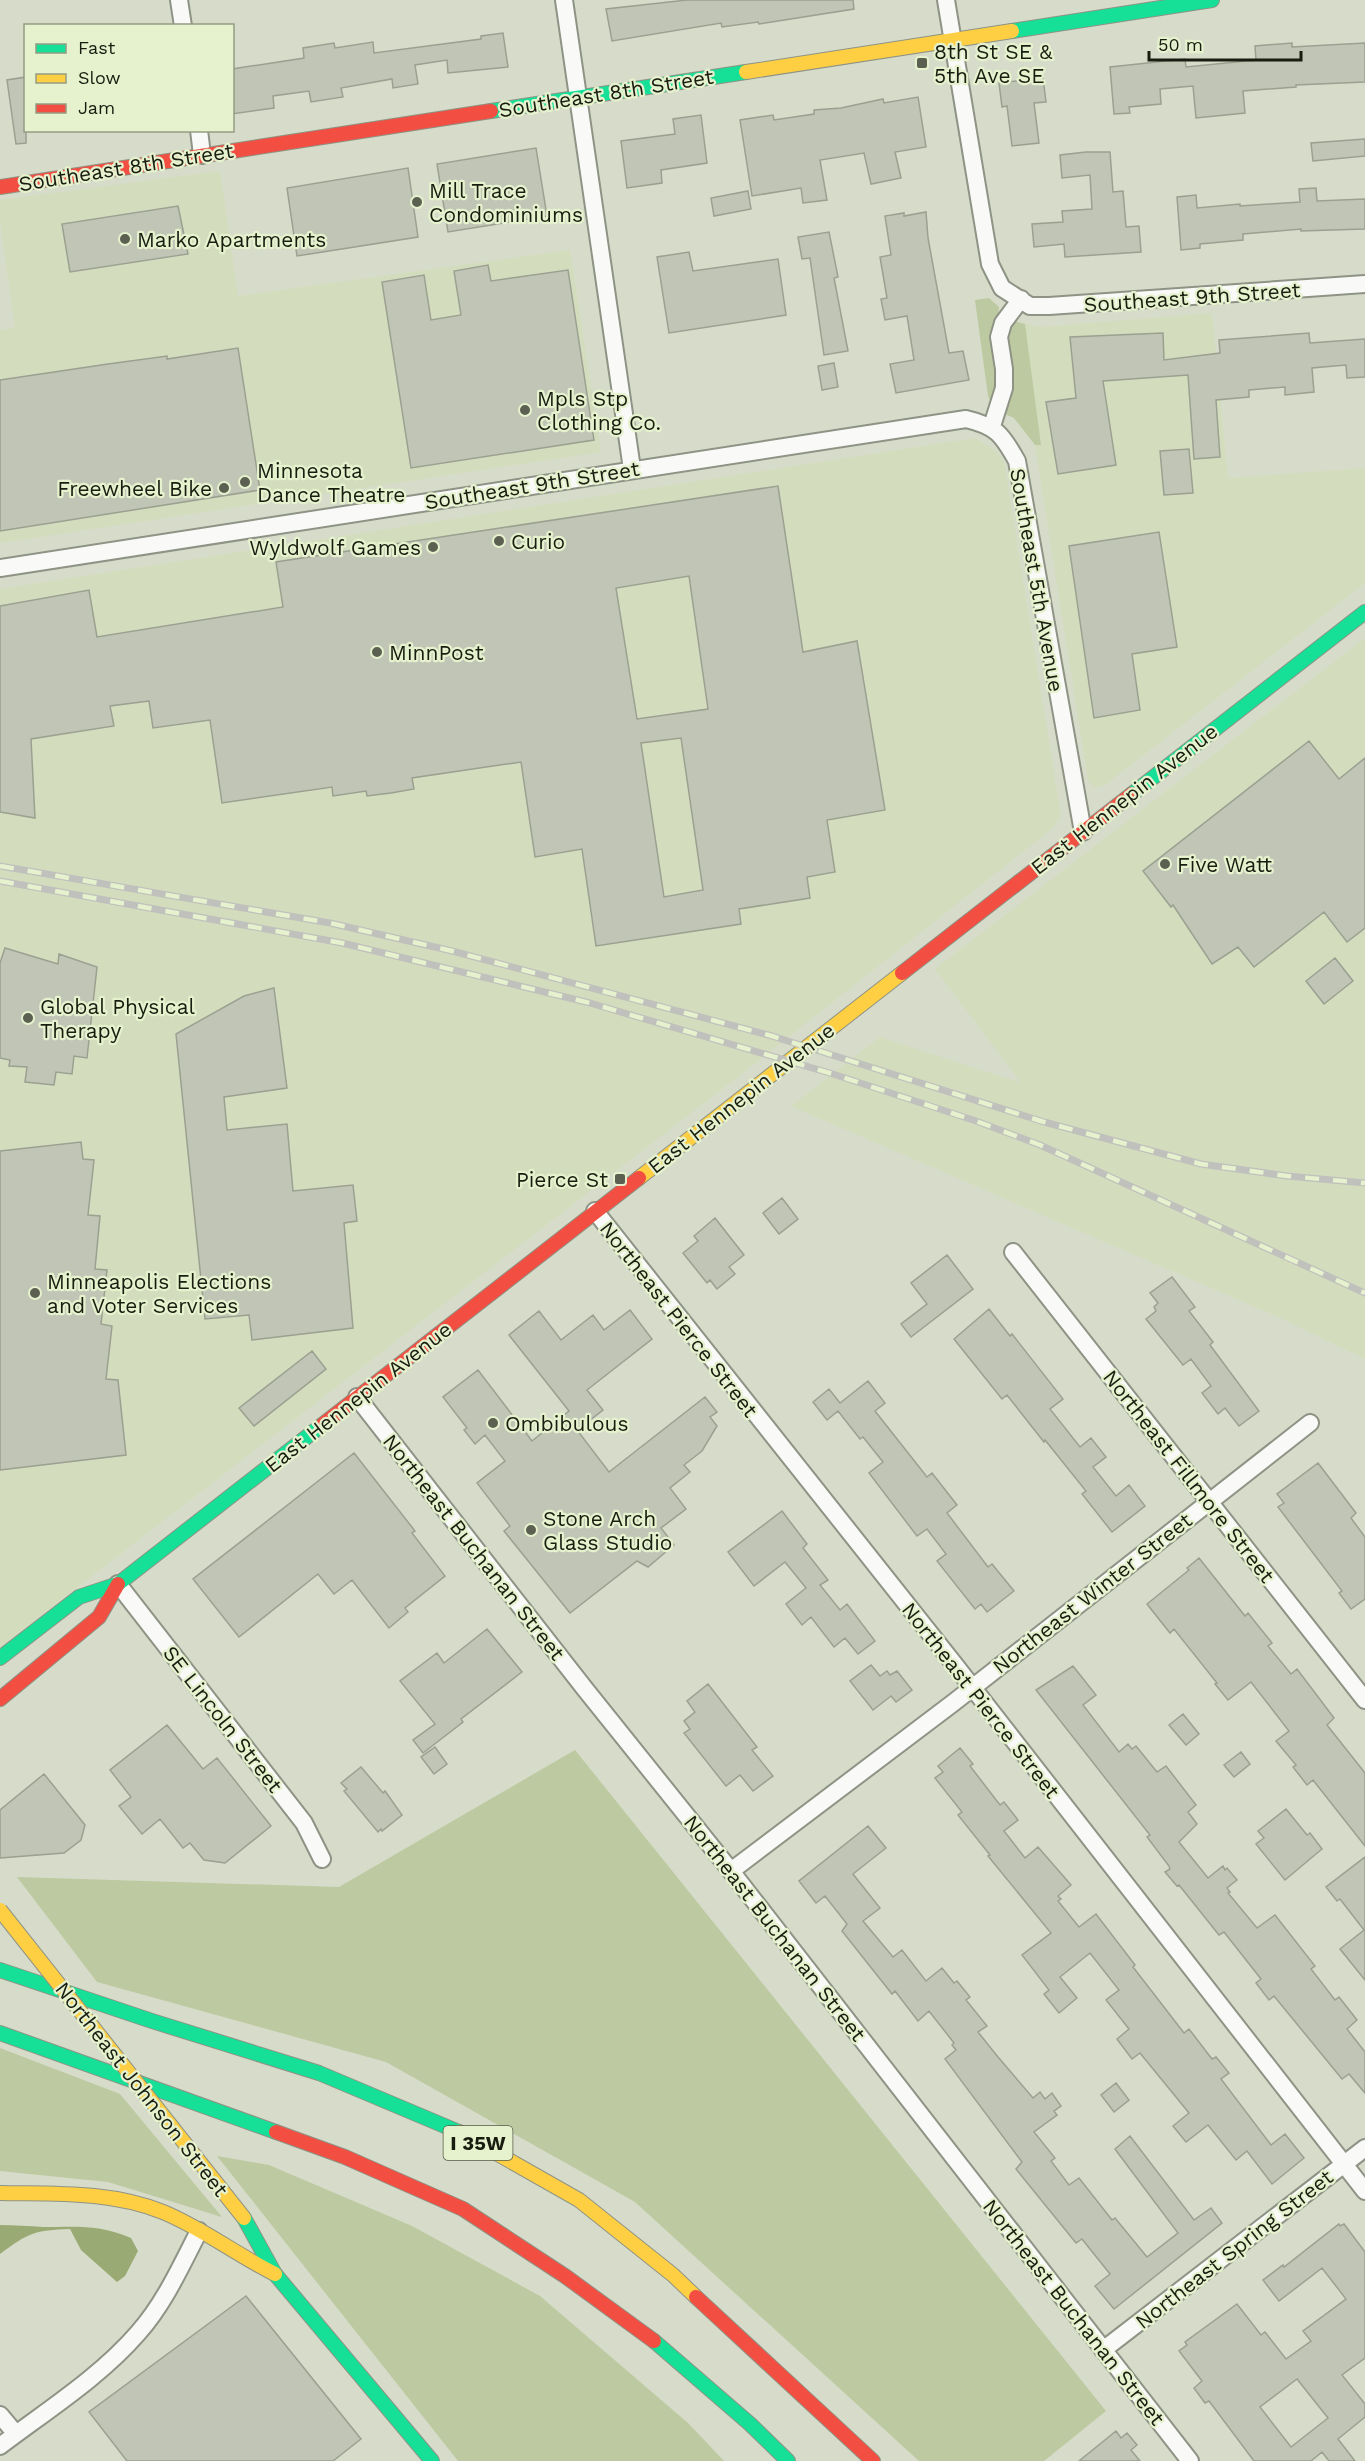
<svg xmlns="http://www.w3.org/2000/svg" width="1365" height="2461" font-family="'Work Sans',sans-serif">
<rect width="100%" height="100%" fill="#d6dcc9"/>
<path fill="#d3ddbd" d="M220 171 238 296 570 250 601 452 0 543V330L15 328 0 222V200Z
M1212 313 1228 478 1365 468V583L1105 785 1095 788 1088 781 1035 445 1014 418 1005 414 1017 322 1040 327Z
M975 438 995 450 1004 461 1059 804 1061 816 1053 828 744 1072 0 1647V589Z
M1365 638V1359L1285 1320 791 1106 880 1037 1021 1083 935 969Z"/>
<path fill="#bdc9a0" d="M989 298 999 307 997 321 999 388 991 402 988 396 975 300Z
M1017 322 1025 324 1041 445H1035L1014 418 1005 414 1006 338 1009 327Z
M575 1750 1106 2411 1044 2461H919L635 2202 386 2062 97 1982 17 1877 339 1887Z
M0 2048 120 2094 222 2217 108 2182 0 2171Z
M217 2156 269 2165 412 2226 540 2296 688 2423 724 2461H458Z"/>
<path fill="#9aaa74" d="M0 2225C14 2225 29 2226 43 2227 77 2227 99 2224 131 2238L138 2251 125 2276 117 2282 81 2250 70 2229C35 2230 28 2233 0 2254Z"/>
<path fill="#c1c5b6" stroke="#9ba091" stroke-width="1.5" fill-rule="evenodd" d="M687 0H853L854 9 759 24 758 22 722 27 721 23 612 41 606 9Z
M503 33 508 67 448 73 447 60 415 65 418 84 393 88 392 79 341 88 343 97 311 102 309 91 273 96 274 108 232 114V69L304 58 303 48 334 43 335 48 373 42 374 53 481 39V36Z
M1292 43V47L1365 43V82L1296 85V87L1243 91 1245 113 1196 118 1193 86 1160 89 1161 104 1129 107 1130 113 1114 114 1110 67 1185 59 1186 67 1256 60 1255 46Z
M26 77V143L16 144 7 80Z
M1043 78 1046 102 1034 103 1039 143 1012 146 1007 106 1002 107 999 83Z
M918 97 926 147 895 152 901 178 871 184 864 153 820 160 827 200 803 203 801 188 752 196 740 120 773 115 774 120 814 114V110L841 108 883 99 884 103Z
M701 115 707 163 661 170 662 183 627 188 621 141 675 134 673 119Z
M1365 139V156L1313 161 1311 143Z
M536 148 547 216 448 232 437 164Z
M1086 152H1110L1113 192 1123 191 1126 227 1139 226 1141 252 1065 257 1064 244 1034 247 1032 224 1063 222 1062 211 1092 209 1090 175 1062 178 1060 155Z
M408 168 418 237 297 256 287 188Z
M1316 188 1317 201 1365 199V229L1301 231V229L1243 234V240L1200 244V248L1181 250 1177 197 1196 195 1197 208 1240 204V206L1300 202 1299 189Z
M748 191 751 209 714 216 711 198Z
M178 206 188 254 70 272 62 224Z
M926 212 928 238 949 353 963 351 969 380 896 393 890 364 914 360 907 316 885 320 881 299 887 298 880 257 891 255 885 216 904 213V216Z
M829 232 838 277 834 278 848 351 824 355 810 258 802 259 798 237Z
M689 252 693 271 778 259 786 315 669 333 657 257Z
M488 265 491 281 568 270 594 440 411 468 382 282 424 275 431 320 461 315 454 271Z
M1163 333 1164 360 1220 353 1219 340 1309 333 1310 343 1365 339V377L1347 378 1346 365 1312 368 1314 392 1285 395V387L1249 390V397L1216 400 1220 457 1194 459 1188 375 1103 381 1116 465 1058 474 1046 402 1076 398 1070 337Z
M238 348 260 490 0 531V380L108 364 167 356V359Z
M834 363 838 387 822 390 818 366Z
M1189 449 1193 493 1164 495 1160 451Z
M778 486 803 652 857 641 885 810 827 820 835 872 807 877 810 898 739 909 741 924 596 946 582 849 535 857 521 762 412 778 414 789 391 793 367 796 366 791 333 796 332 787 222 803 210 720 153 728 149 701 110 706 114 726 31 739 35 818 0 812V606L89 590 97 637 283 607 276 562ZM689 576 708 709 637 719 616 588ZM681 738 703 890 664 897 641 743Z
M1159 532 1177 647 1132 654 1140 710 1094 718 1069 546Z
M1309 741 1339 779 1365 758V928L1347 942 1324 912 1254 967 1238 947 1212 964 1173 905 1171 907 1143 871Z
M5 948 58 964 59 954 97 967 87 1058 74 1056 72 1074 56 1072 54 1085 25 1082 27 1067 9 1066 10 1060 0 1058V963Z
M1335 958 1353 981 1324 1004 1306 981Z
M274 988 287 1088 224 1097 227 1130 287 1124 293 1191 353 1185 357 1221 344 1223 353 1328 252 1340 249 1315 205 1319 176 1034 244 996Z
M81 1142 83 1159 94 1160 88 1215 100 1216 95 1269 107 1270 101 1324 112 1326 106 1379 118 1380 126 1455 0 1470V1151Z
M782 1198 798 1219 779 1234 763 1213Z
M715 1218 744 1255 729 1267 735 1274 717 1289 710 1280 707 1283 683 1253 698 1241 694 1236Z
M947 1255 973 1289 911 1337 901 1324 927 1304 911 1283Z
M1172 1277 1195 1307 1189 1311 1213 1342 1210 1345 1259 1411 1239 1426 1225 1408 1218 1414 1202 1393 1211 1386 1191 1359 1183 1365 1146 1319 1156 1311 1154 1307 1158 1303 1150 1293Z
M989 1309 1010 1336 1012 1334 1063 1399 1050 1409 1080 1447 1091 1438 1106 1457 1093 1467 1116 1496 1129 1485 1145 1506 1112 1532 1082 1494 1086 1491 1045 1440 1044 1442 1007 1395 1002 1399 954 1339Z
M630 1310 652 1339 587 1390 603 1410 577 1430 609 1472 705 1397 717 1412 710 1417 717 1426 702 1451 684 1465 690 1472 670 1488 686 1509 661 1528 674 1545 648 1567 637 1561 570 1613 504 1531 510 1526 477 1483 505 1461 485 1435 475 1444 464 1430 467 1428 443 1397 478 1370 532 1441 569 1411 509 1335 539 1311 561 1340 593 1315 604 1330Z
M312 1351 326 1369 254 1426 239 1408Z
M868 1381 885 1403 875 1411 927 1477 932 1473 957 1505 947 1513 988 1567 992 1564 1014 1591 987 1612 981 1604 975 1609 937 1561 946 1554 927 1529 917 1536 869 1473 883 1462 863 1437 860 1439 838 1411 827 1420 813 1402 829 1389 840 1403Z
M354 1453 415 1531 412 1533 445 1576 405 1608 408 1612 389 1628 352 1580 334 1594 318 1574 239 1637 193 1579Z
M1318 1463 1356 1513 1351 1518 1365 1537V1599L1351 1609 1339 1593 1342 1591 1278 1507 1284 1503 1277 1494Z
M782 1511 807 1544 803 1548 828 1580 820 1585 840 1610 847 1604 875 1641 858 1654 845 1638 834 1647 811 1617 802 1625 786 1604 806 1588 785 1562 754 1586 728 1552Z
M1199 1558 1245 1616 1248 1613 1272 1643 1268 1646 1291 1674 1297 1669 1334 1718 1327 1725 1365 1773V1846L1313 1780 1307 1785 1293 1767 1296 1765 1276 1741 1289 1731 1251 1682 1228 1700 1215 1684 1217 1683 1174 1629 1170 1633 1147 1604 1189 1570 1187 1568Z
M487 1629 522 1672 461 1719 463 1722 423 1753 413 1740 435 1724 400 1681 437 1653 444 1663Z
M871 1665 880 1676 887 1671 890 1675 897 1671 912 1690 896 1702 891 1696 873 1710 850 1681Z
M1073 1666 1096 1695 1083 1705 1119 1752 1128 1744 1132 1749 1136 1746 1157 1772 1166 1766 1196 1805 1188 1812 1197 1824 1179 1842 1208 1878 1223 1866 1225 1870 1227 1868 1237 1880 1227 1888 1230 1892 1228 1893 1257 1928 1275 1915 1315 1966 1311 1969 1335 2000 1339 1997 1357 2020 1347 2029 1365 2052V2093L1349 2074 1342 2079 1274 1996 1269 2000 1256 1983 1261 1979 1224 1932 1219 1935 1179 1885 1177 1886 1165 1872 1170 1869 1169 1866 1147 1837 1150 1835 1036 1690Z
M708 1684 757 1747 752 1750 773 1776 753 1791 740 1775 726 1786 684 1733 690 1729 684 1721 695 1712 687 1701Z
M1183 1714 1199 1734 1186 1745 1169 1725Z
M167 1725 203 1769 217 1758 271 1826 225 1863 204 1860 190 1843 183 1848 160 1819 142 1834 119 1806 131 1797 110 1770Z
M435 1747 447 1764 434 1774 421 1757Z
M960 1748 973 1764 970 1766 1000 1805 1004 1802 1018 1820 1004 1831 1025 1858 1038 1847 1071 1885 1058 1896 1061 1899 1058 1901 1079 1927 1096 1914 1135 1965 1133 1967 1184 2033 1189 2029 1212 2059 1216 2057 1229 2073 1221 2079 1271 2145 1285 2134 1304 2158 1272 2184 1247 2151 1236 2160 1208 2125 1186 2142 1173 2126 1189 2113 1140 2053 1132 2059 1117 2039 1129 2029 1106 2000 1119 1990 1090 1953 1060 1977 1077 1998 1059 2013 1044 1994 1049 1990 1022 1955 1051 1933 988 1856 990 1855 958 1815 962 1812 935 1778 943 1772 938 1766Z
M1241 1752 1250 1764 1234 1777 1224 1765Z
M361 1767 383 1793 385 1791 402 1815 382 1831 381 1829 378 1832 344 1791 347 1789 341 1783Z
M44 1774 85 1825 81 1840 64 1853 0 1858V1810Z
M1286 1809 1307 1835 1310 1833 1322 1849 1285 1880 1256 1844 1264 1838 1258 1831Z
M868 1826 886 1848 853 1874 880 1908 863 1921 893 1957 902 1950 926 1981 942 1968 954 1983 957 1981 970 1997 966 2000 987 2026 978 2032 998 2057 1033 2098 1040 2092 1045 2099 1052 2093 1061 2106 1054 2111 1057 2115 1034 2132 1055 2158 1051 2161 1069 2185 1079 2178 1112 2220 1115 2218 1147 2257 1178 2233 1115 2149 1130 2136 1194 2220 1211 2208 1222 2223 1114 2309 1095 2286 1110 2274 1082 2239 1076 2243 1016 2169 1022 2162 945 2059 956 2050 952 2045 954 2043 929 2011 918 2021 895 1991 892 1994 842 1931 847 1924 825 1896 816 1903 799 1881Z
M1365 1857V1980L1340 1949 1364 1930 1340 1899 1337 1901 1326 1887Z
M1116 2083 1129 2100 1114 2112 1101 2095Z
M1339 2224 1340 2226 1344 2224 1365 2252V2358L1342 2375 1365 2404V2417L1338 2439 1355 2461H1329L1322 2452 1311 2461H1254L1209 2401 1205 2403 1194 2388 1202 2381 1179 2351 1187 2345 1185 2342 1237 2304 1261 2335 1265 2332 1286 2359 1311 2341 1303 2331 1346 2299 1322 2268 1279 2301 1263 2280 1283 2265 1284 2267ZM1297 2379 1328 2418 1291 2447 1260 2407Z
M246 2296 361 2439 333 2461H127L89 2412Z
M1116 2431 1121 2438 1127 2433 1137 2445 1131 2450 1140 2461H1079Z"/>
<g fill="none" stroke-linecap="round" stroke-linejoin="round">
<g stroke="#8e9385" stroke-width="20">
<path id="street" d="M179 0 183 26
M564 0 632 469
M946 0 990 264 1002 288 1030 306H1049L1365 284
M199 130 202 155
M992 426 1004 388V369L999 337 1003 323 1021 299
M0 568 966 419C996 426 1002 434 1017 461L1083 832
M595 1211 955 1665 1365 2191
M1013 1252 1365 1700
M357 1397 585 1689 731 1871 1190 2461
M118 1584 304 1823 322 1859
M731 1871 953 1703 1310 1423
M1103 2350 1365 2148
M0 2415 16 2434
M0 2446C46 2411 100 2377 138 2333 164 2304 181 2266 199 2231"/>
</g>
<g stroke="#8e9385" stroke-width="16">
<path id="fast" d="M1012 31 1212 0
M491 111 746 72
M1132 794 1365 612
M0 1658 79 1597 118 1584 322 1425
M0 1970 152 2021 319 2073 459 2132
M0 2033 276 2132
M244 2218 275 2274 432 2461
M654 2341 750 2424 788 2461"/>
</g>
<g stroke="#8e9385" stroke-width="16">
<path id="slow" d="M746 72 1012 31
M639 1178 902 973
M459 2132 579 2200 673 2275 696 2297
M0 2193C55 2194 111 2191 163 2212 202 2228 237 2255 275 2274"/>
</g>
<g stroke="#8e9385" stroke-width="16">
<path id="jam" d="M0 187 491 111
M902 973 1132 794
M322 1425 639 1178
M0 1699 99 1617 118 1584
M276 2132 345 2157 463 2209 565 2276 654 2341
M696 2297 873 2461"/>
</g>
<use href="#street" stroke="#f9faf7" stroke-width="16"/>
<use href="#fast" stroke="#16e098" stroke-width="14"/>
<use href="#slow" stroke="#ffcf43" stroke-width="14"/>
<use href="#jam" stroke="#f24e42" stroke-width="14"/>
<g stroke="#c0c1bc" stroke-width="7">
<path id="rail" d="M0 866 330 923 452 951 772 1036 1044 1122 1201 1164 1287 1176 1365 1183
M0 881 342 943 590 1003 833 1074 976 1121 1040 1145 1365 1293"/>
</g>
<use href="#rail" stroke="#e6f1ce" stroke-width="4.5" stroke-dasharray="14" stroke-linecap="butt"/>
<g stroke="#8e9385" stroke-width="16" stroke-linecap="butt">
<path id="slow-bridge" d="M0 1910 244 2218"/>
</g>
<use href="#slow-bridge" stroke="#ffcf43" stroke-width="14"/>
</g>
<g fill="#5b6051" stroke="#e6f1ce" stroke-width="2">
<rect x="916" y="57" width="12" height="12" rx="3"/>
<circle cx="417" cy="202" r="6"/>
<circle cx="125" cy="239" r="6"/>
<circle cx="525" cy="410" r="6"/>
<circle cx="245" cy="482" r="6"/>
<circle cx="224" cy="488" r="6"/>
<circle cx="499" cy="541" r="6"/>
<circle cx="433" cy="547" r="6"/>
<circle cx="377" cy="652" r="6"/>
<circle cx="1165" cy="864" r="6"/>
<circle cx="28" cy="1018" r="6"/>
<rect x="614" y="1173" width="12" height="12" rx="3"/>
<circle cx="35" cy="1293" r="6"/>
<circle cx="493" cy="1423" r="6"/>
<circle cx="531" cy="1530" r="6"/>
</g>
<g text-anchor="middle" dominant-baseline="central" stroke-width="4.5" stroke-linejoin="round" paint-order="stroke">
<rect fill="#e6f1ce" stroke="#565d49" stroke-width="1.5" x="443.5" y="2126" width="69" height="34" rx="4.5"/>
<g font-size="20" font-weight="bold" fill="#191d10">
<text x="478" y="2143">I 35W</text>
</g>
<g font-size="21" fill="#191d10" stroke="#e6f1ce" text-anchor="start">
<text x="934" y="51">8th St SE &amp;<tspan x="934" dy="24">5th Ave SE</tspan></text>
<text x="429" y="190">Mill Trace<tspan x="429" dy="24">Condominiums</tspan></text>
<text x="137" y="239">Marko Apartments</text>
<text x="537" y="398">Mpls Stp<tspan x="537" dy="24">Clothing Co.</tspan></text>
<text x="257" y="470">Minnesota<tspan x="257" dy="24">Dance Theatre</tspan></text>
<text x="212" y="488" text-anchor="end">Freewheel Bike</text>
<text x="511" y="541">Curio</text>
<text x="421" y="547" text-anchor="end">Wyldwolf Games</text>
<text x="389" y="652">MinnPost</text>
<text x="1177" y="864">Five Watt</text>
<text x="40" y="1006">Global Physical<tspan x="40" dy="24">Therapy</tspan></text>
<text x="608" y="1179" text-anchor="end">Pierce St</text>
<text x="47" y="1281">Minneapolis Elections<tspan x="47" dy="24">and Voter Services</tspan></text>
<text x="505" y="1423">Ombibulous</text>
<text x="543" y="1518">Stone Arch<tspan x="543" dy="24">Glass Studio</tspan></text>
</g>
<g font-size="21" fill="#191d10" stroke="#e6f1ce">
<text transform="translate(606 93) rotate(-9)">Southeast 8th Street</text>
<text transform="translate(126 167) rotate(-9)">Southeast 8th Street</text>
<text transform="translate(1192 297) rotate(-4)">Southeast 9th Street</text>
<text transform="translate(532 485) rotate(-9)">Southeast 9th Street</text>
<text transform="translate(1037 580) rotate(80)">Southeast 5th Avenue</text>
<text transform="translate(1124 799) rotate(-38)">East Hennepin Avenue</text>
<text transform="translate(741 1098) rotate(-38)">East Hennepin Avenue</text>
<text transform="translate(679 1319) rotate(52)">Northeast Pierce Street</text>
<text transform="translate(358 1397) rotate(-38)">East Hennepin Avenue</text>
<text transform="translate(1189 1476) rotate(52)">Northeast Fillmore Street</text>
<text transform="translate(474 1547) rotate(52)">Northeast Buchanan Street</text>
<text transform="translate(1092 1593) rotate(-38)">Northeast Winter Street</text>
<text transform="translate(981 1700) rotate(52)">Northeast Pierce Street</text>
<text transform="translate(223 1719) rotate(52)">SE Lincoln Street</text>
<text transform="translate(775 1928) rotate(52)">Northeast Buchanan Street</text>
<text transform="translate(142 2089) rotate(52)">Northeast Johnson Street</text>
<text transform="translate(1234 2249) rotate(-38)">Northeast Spring Street</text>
<text transform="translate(1074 2312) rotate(52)">Northeast Buchanan Street</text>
</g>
</g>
<rect x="24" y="24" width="210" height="108" fill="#e6f1ce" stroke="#949c82" stroke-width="1.5"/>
<rect x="36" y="44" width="30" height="9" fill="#16e098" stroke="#949c82" stroke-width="1.5"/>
<text x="78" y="54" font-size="18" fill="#191d10">Fast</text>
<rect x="36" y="74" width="30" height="9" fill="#ffcf43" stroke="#949c82" stroke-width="1.5"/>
<text x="78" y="84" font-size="18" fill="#191d10">Slow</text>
<rect x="36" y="104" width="30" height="9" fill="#f24e42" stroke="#949c82" stroke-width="1.5"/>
<text x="78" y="114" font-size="18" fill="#191d10">Jam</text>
<path d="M1149 51v9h152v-9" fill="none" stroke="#191d10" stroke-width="3"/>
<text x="1158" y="51" font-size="18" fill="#191d10" stroke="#e6f1ce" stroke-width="4.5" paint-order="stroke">50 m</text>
</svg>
